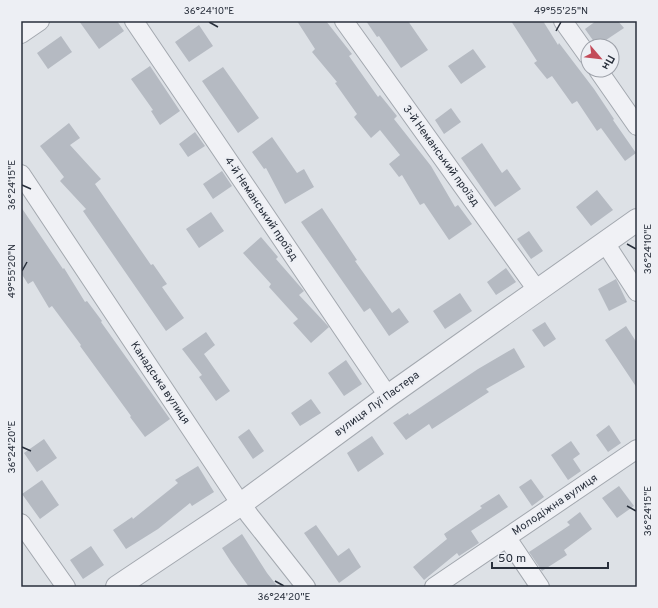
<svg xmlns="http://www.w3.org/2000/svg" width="658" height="608" font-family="Overpass,sans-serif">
<rect width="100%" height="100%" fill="#dde1e6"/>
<path fill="#b5bac2" d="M79 21H117L124 31 99 49Z
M297 21H326L352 54 349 56 378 97 380 95 397 116 394 119 431 166 455 207 458 205 472 224 449 240 424 203 420 205 402 175 399 177 389 164 400 155 380 130 371 138 354 117 357 114 335 83 337 82 312 52 315 49Z
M366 21H408L428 50 401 68 379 36 377 37Z
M511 21H543L558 45 559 43 594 89 614 119 613 120 636 153 625 161 601 128 597 131 577 101 572 104 552 76 547 79 534 63 537 61Z
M596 21H618L624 28 597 46 585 29Z
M199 25 213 46 189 62 175 42Z
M61 36 72 52 48 69 37 53Z
M473 49 486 67 461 84 448 66Z
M150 66 180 111 160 125 151 111 153 110 131 79Z
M223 67 259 118 238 133 202 81Z
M451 108 461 122 444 134 435 120Z
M69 123 80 138 70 145 101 179 95 184 151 265 153 264 167 284 162 287 184 318 166 331 83 211 86 209 60 181 64 177 40 146Z
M195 132 205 146 188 157 179 144Z
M272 137 297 173 304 169 314 187 285 204 266 168 264 169 252 152Z
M482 143 502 173 507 169 521 189 495 207 461 158Z
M222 171 232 186 213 199 203 184Z
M597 190 613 210 591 226 576 207Z
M21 207 63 269 64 268 85 302 87 301 102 321 101 322 170 419 145 437 130 417 131 416 80 346 81 345 52 306 49 308 33 281 28 284 21 273Z
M322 208 357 260 355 261 392 313 399 308 409 322 389 336 370 308 364 312 301 222Z
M211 212 224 231 199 248 186 229Z
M529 231 543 251 531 259 517 239Z
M261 237 278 257 276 259 304 291 299 295 329 327 311 343 293 323 298 319 269 287 271 284 243 253Z
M506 268 516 282 496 295 487 282Z
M616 279 627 302 609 311 598 289Z
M460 293 472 311 445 329 433 311Z
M545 322 556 339 544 347 532 330Z
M626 326 637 343V388L605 340Z
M206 332 215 345 204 354 230 391 216 401 199 377 202 375 182 349Z
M514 348 525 367 486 389 489 392 432 429 429 424 406 440 393 423 408 413 409 415 478 369Z
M346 360 362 384 344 396 328 373Z
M311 399 321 413 300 426 291 413Z
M609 425 621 443 608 452 596 435Z
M249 429 264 451 253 459 238 437Z
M372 436 384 454 358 472 347 453Z
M44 439 57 458 37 472 24 453Z
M571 441 580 454 573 459 581 471 568 480 551 455Z
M198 466 214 492 192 506 190 503 158 529 126 549 113 530 132 517 133 519 178 483 175 480Z
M531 479 544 497 532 506 519 487Z
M42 480 59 505 40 519 22 494Z
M619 486 634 506 617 518 602 498Z
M499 494 508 507 471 531 479 543 459 556 457 553 424 580 413 567 447 539 444 534 482 508 480 506Z
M580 512 592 529 564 550 567 555 542 571 529 552 570 525 567 522Z
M316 525 338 556 349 548 361 567 339 583 304 533Z
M242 534 267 573 278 587H249L231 562 222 548Z
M91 546 104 565 83 579 70 560Z"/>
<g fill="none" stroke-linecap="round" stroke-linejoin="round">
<g stroke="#a3a8af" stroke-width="20">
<path id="minor" d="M134 21 388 396
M344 21 537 290
M563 21 588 56
M21 34 40 21
M598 70 637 126
M21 174 234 494 250 516 306 587
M605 243 637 292
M21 523 66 587
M507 538 540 587
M434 587 637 449"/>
</g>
<g stroke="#a3a8af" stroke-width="24">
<path id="tertiary" d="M117 587 241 504 388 396 637 220"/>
</g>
<use href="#minor" stroke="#f0f1f5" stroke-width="18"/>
<use href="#tertiary" stroke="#f0f1f5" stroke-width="22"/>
</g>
<path fill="none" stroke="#282f3b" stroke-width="1.5" d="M209 22 218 27M556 31 561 22M22 185 31 189M627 244 636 249M22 271 27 262M22 447 31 451M627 506 636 511M275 581 284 586"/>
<g text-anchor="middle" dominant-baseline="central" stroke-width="4" stroke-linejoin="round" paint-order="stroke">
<g font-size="11" fill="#282f3b" stroke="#edeff4">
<text transform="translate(441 156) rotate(54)">3-й Неманський проїзд</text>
<text transform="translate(261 209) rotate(56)">4-й Неманський проїзд</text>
<text transform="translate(160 383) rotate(56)">Канадська вулиця</text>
<text transform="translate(377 404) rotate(-36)">вулиця Луї Пастера</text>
<text transform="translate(555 505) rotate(-34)">Молодіжна вулиця</text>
</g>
</g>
<rect width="658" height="608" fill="none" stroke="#edeff4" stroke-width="44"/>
<g transform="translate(600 58) rotate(118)"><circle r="19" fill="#edeff4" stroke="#9ea2aa"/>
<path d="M0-3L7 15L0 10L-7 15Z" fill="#c34b59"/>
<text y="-6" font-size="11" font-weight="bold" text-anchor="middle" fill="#282f3b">Пн</text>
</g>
<path d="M492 562v6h116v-6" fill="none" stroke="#282f3b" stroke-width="2"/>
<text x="498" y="562" font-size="12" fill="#282f3b" stroke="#edeff4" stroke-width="3" paint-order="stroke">50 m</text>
<rect x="22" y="22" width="614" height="564" fill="none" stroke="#282f3b" stroke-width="1.5"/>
<g font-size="10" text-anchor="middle" fill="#282f3b">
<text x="209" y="14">36°24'10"E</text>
<text x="561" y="14">49°55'25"N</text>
<text transform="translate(11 185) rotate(-90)" y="4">36°24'15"E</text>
<text transform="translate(647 249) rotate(-90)" y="4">36°24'10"E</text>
<text transform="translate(11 271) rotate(-90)" y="4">49°55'20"N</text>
<text transform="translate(11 447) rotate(-90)" y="4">36°24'20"E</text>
<text transform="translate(647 511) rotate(-90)" y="4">36°24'15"E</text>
<text x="284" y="600">36°24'20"E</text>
</g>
</svg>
